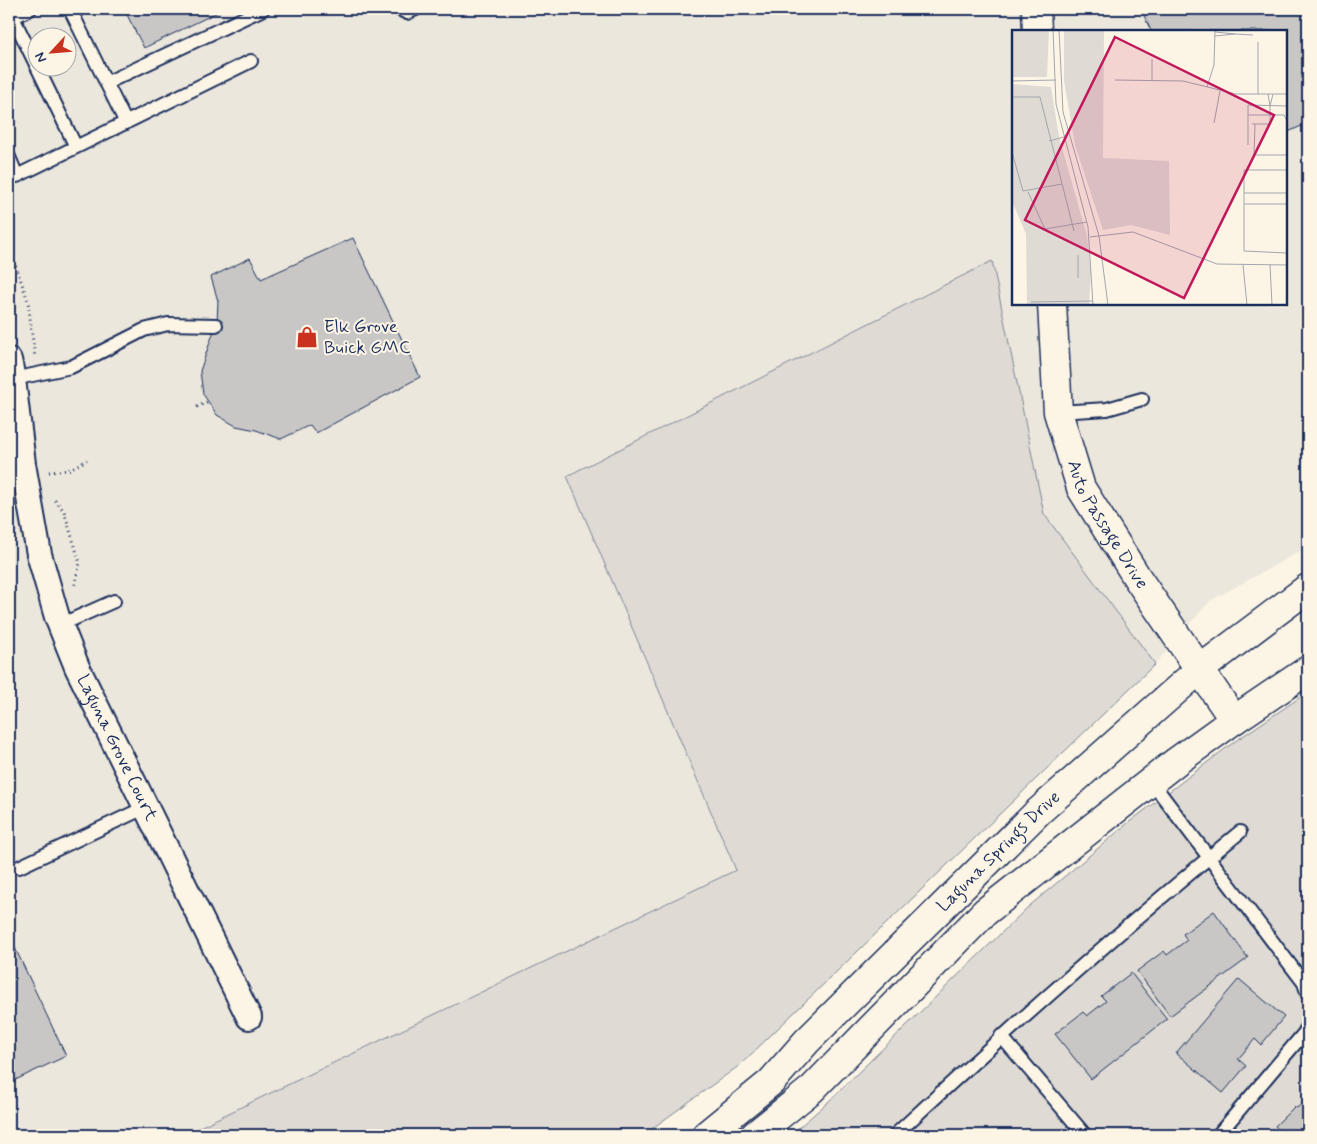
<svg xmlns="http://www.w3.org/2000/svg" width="1317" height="1144" font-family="Mynerve,sans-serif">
<rect width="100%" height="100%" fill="#fcf5e5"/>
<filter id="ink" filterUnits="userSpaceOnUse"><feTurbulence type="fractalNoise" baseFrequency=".02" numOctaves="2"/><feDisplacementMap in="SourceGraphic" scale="10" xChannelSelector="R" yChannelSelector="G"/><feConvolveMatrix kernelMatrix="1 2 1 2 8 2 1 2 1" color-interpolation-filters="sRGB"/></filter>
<g filter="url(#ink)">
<path fill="#ece7dc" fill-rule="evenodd" d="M9 9H1308V547L1210 601 1155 664 1044 514 991 261 567 476 736 870 183 1135H9ZM1013 31H1286V304H1013ZM38 38H68V68H38Z"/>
<path fill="#dfdbd4" stroke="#7d8599" d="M992 261 1044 514 1155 664 740 1065 643 1135H183L736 870 567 476Z
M1308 692V1135H790L826 1104 1027 908 1128 823 1234 742Z"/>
<path fill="#c8c7c6" stroke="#1b2f5e" d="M124 9H224L144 48Z
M1141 9H1308V123L1286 133V31H1151Z
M353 238 420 377 316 433 310 425 281 439 256 430 236 426 217 415 203 394 200 371 217 322 218 301 211 277 250 258 261 279Z
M1214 911 1248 958 1170 1016 1137 971 1164 951 1167 955 1187 940 1183 934Z
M9 935 66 1056 9 1083Z
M1131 973 1167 1019 1091 1079 1055 1034 1083 1012 1087 1016 1106 1001 1101 996Z
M1239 979 1284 1017 1261 1045 1255 1039 1238 1059 1246 1066 1223 1093 1176 1053Z
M1308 1097V1135H1284L1275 1126 1295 1106 1297 1108Z"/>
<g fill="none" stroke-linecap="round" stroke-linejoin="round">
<g stroke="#1b2f5e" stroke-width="16">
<path id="service" d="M9 9 76 147
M70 9 126 123
M399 9 407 13 416 9
M9 19 30 9
M106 83 263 9
M9 157 17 176 251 61
M13 379 71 367 144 330 168 324 216 325
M1058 412 1107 409 1142 399
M60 625 114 601
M1151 781 1304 983 1308 995
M19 867 146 807
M1001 1036 1085 1135
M895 1135C1007 1031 1121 929 1240 832
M1218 1135 1305 1032 1308 1022"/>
</g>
<g stroke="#1b2f5e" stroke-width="28">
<g id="minor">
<path id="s1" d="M9 360 13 379 23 464 39 554 57 617 77 667 249 1017"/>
</g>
</g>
<g stroke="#1b2f5e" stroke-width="31">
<g id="tertiary">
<path d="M1036 9 1037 31"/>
<path id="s2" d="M1052 304 1058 412 1081 488 1138 579 1234 720"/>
<path id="s3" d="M706 1135 771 1082 807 1041 1038 812 1199 670 1308 588"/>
<path d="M755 1135 812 1089 985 912 1177 761 1234 720 1308 670"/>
</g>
</g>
<path stroke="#1b2f5e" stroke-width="3" stroke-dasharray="1 4" stroke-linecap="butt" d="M9 247 28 301 35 358
M197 407 207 402
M49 472 68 470 87 460
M55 500 64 511 80 563 74 587"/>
<use href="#service" stroke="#fcf5e5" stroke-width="12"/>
<use href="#minor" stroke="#fcf5e5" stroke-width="24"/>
<use href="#tertiary" stroke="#fcf5e5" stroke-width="28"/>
</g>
</g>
<defs>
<g id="shop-bare" transform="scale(1.725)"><path d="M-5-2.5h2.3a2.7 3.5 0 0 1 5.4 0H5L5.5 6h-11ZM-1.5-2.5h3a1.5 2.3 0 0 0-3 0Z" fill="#c8321e" stroke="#fcf5e5" stroke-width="2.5" paint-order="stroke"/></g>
</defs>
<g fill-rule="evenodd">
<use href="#shop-bare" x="307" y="337"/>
</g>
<g text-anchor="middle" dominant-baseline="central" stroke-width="4" stroke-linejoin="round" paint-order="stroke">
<g font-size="18" fill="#1b2f5e" stroke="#fcf5e5" text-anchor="start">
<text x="324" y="327">Elk Grove<tspan x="324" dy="21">Buick GMC</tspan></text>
</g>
<g font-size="18" fill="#1b2f5e" stroke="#fcf5e5">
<text stroke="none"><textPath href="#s2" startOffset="232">Auto Passage Drive</textPath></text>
<text stroke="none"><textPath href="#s1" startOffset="406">Laguna Grove Court</textPath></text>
<text stroke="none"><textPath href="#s3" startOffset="408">Laguna Springs Drive</textPath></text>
</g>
</g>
<g transform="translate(1012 30)">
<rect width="275" height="275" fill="#fcf5e5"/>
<path d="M0 0H37L35 47H0ZM52 0H92L91 128 157 131 158 205 119 195 91 200 63 115 52 51ZM0 54 39 57 47 107 75 206 79 242 77 275H15L14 204 0 171Z" fill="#dfdbd4"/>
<path fill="none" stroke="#a2a6af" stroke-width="1" d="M41 0 44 74 76 197 81 275M47 0 51 82 87 206 96 275M203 2 223 4 203 6M223 4 241 5M103 50 171 51 224 64H275M140 50V29M0 51 44 50M195 57 202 35 203 0M246 64V12M256 64 258 76 261 64M0 67H28L62 201M236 85H272L275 91M202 93 208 61M240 94H258V76M243 94 242 125H275M37 111 52 107M236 115V75L275 76M0 122 11 161 50 154M275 140H232V221L275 223M16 162 33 199 75 192M232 163H275M232 174H275M78 207 121 202 205 234 275 235M66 225V248M231 235 235 275M258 235 260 275M19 272 81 271"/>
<path fill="#c2185b" fill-opacity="0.15" stroke="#c2185b" stroke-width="2.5" d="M103 7 262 85 172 268 13 190Z"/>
<rect width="275" height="275" fill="none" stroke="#1b2f5e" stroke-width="2.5"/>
</g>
<rect width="1317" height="1144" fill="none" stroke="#fcf5e5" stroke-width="30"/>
<rect x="15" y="15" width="1287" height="1114" fill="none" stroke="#1b2f5e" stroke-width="2" filter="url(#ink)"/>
<g transform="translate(52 52) rotate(244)"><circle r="24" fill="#fcf5e5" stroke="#a2a6af"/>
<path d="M0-4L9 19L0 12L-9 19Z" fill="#c8321e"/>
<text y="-8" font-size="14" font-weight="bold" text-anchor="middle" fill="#1b2f5e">N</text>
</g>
</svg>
